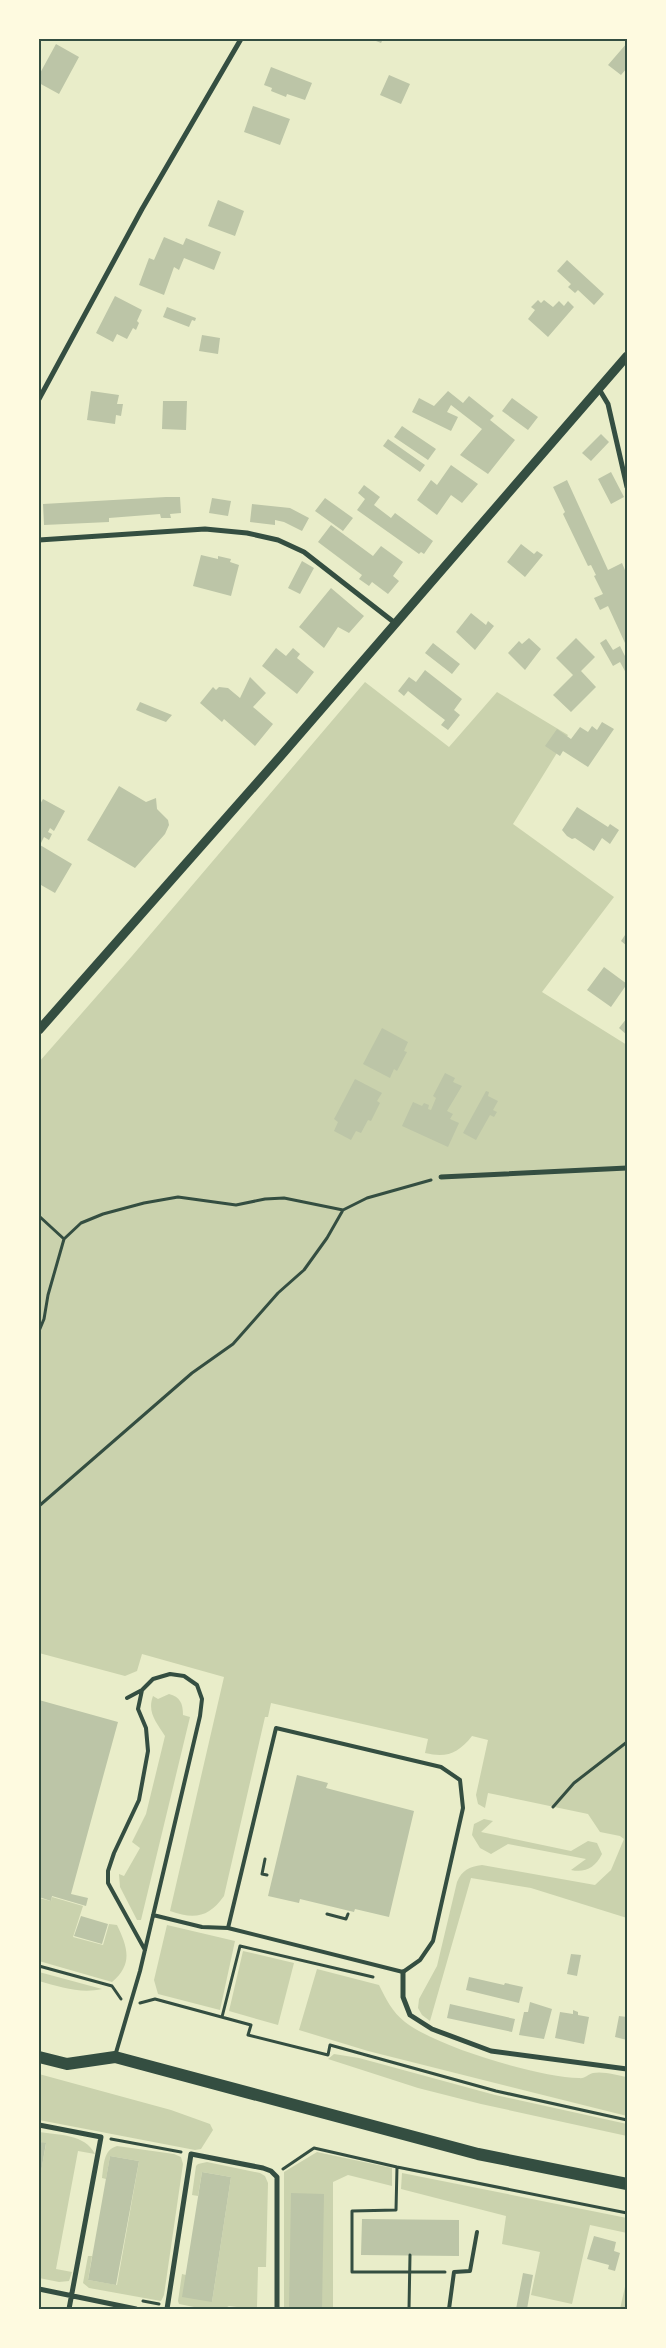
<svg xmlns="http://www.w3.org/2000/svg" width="666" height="2348" font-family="'PT Sans',sans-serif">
<rect width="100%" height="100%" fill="#e9edc9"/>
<path fill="#cad2ad" d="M365 682 449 747 497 692 568 735 513 824 614 897 542 992 627 1045V1918L531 1888 471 1878 430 2021 422 2015 418 2008 419 1999 437 1966 457 1882C462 1870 469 1867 482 1865L595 1885 611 1870 624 1839 620 1836 600 1832 588 1814 488 1793 485 1808 478 1804 476 1795 488 1740 472 1736C458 1754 446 1758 425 1753L428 1739 271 1703 268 1717H265L224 1896C209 1917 195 1920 170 1911L224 1677 142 1654 137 1671 125 1676 39 1653V1062L132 956Z
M169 1694C180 1697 183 1703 183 1715L190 1717 141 1920H137L120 1887 119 1874 124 1876 140 1848 132 1842 146 1814 165 1736C156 1722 147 1712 153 1696L158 1699Z
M484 1819 493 1821 481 1832 571 1851 588 1841 597 1843 602 1854C595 1868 585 1873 571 1870L586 1859 508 1844 491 1854 480 1848 472 1835 474 1824Z
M52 1897 83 1906 73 1937 103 1945 109 1924 117 1925C128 1948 133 1964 112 1982L39 1961V1898L51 1901Z
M167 1925 235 1941 220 2010 158 1994 154 1980Z
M243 1951 294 1963 278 2025 229 2011Z
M317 1969 379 1985C386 1999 392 2012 405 2022 437 2047 538 2077 579 2078 585 2079 588 2074 593 2073 603 2071 617 2075 627 2077V2116L368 2051 299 2030Z
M39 1972 102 1989C81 1994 60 1987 39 1981Z
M334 2054 359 2058 495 2095 627 2124V2136L481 2104 418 2088 328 2059Z
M39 2074 171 2110 210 2124 213 2130 201 2149 195 2150 39 2120Z
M39 2132C59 2135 85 2134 95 2154L78 2151 56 2269 72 2272 69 2281 59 2282 39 2278V2182L46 2144 39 2142Z
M117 2146 174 2154 181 2157 183 2164 164 2295 161 2301 89 2288 83 2283 88 2256H92L88 2280 117 2285 139 2161 110 2156 106 2179 102 2178C104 2165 103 2150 117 2146Z
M317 2152 392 2168V2186L348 2175 333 2182V2309H284V2172Z
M207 2162 260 2173 265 2176 268 2183 266 2267H258L257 2307 253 2309 229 2306 223 2309H204L179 2304 178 2301 182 2274 186 2275 212 2302 231 2177 202 2172 198 2196 192 2195 196 2166 198 2164Z
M402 2173 627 2218V2233L590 2225 572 2304 531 2295 540 2252 502 2244 506 2216 401 2189Z
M627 2278V2309H620Z"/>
<path fill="#bcc5a7" d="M371 39H383L381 43Z
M627 43V68L621 75 608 65Z
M56 44 79 57 59 94 39 83V75Z
M271 67 312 83 305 100 287 94 286 97 271 91 272 88 264 85Z
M389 75 410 84 401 104 380 95Z
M253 106 290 119 280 145 244 132Z
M218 200 244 211 235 236 208 226Z
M164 237 183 245 186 238 221 252 214 270 184 258 179 270 174 267 164 295 139 285 149 258 154 260Z
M567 260 604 294 594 305 578 290 575 293 568 287 571 284 557 271Z
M115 296 142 310 137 321 139 323 136 330 133 328 127 339 117 334 113 342 96 333Z
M538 300 541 303 544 300 553 307 559 301 564 306 568 301 574 307 548 337 528 319 535 310 531 307Z
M167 307 196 318 195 321 192 320 189 327 163 317Z
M202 335 220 338 218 354 199 351Z
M91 391 119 395 117 404H123L121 416 116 415 115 424 87 420Z
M448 391 463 403 469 396 494 416 490 420 515 440 488 474 460 455 482 429 451 405 447 412 458 417 451 431 412 412 419 398 434 406Z
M512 398 538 417 528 430 502 411Z
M163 401H187L186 430 162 429Z
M402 426 436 449 428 460 394 437Z
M601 434 609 442 591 461 582 453Z
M388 439 425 465 420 472 383 446Z
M451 465 478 484 462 503 451 495 437 515 417 500 431 480 437 485Z
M611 472 624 497 611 504 598 479Z
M567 480 608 570 622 563 627 575V642L625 643 608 606 600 610 594 598 603 594 594 576 596 575 591 565 588 566 563 514 565 512 553 487Z
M364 485 380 497 374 505 391 518 395 513 433 541 424 554 421 552 419 554 357 510 365 499 358 493Z
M166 497H180L181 513 170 514 171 518H161L160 514 109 518V522L44 525 43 504Z
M212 498 231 501 228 516 209 513Z
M325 498 353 518 343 531 315 511Z
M252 504 290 508 309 518 302 531 284 522 275 520V525L250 522Z
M331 525 373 556 381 546 403 562 393 576 399 581 388 594 372 582 369 586 359 579 362 575 318 542Z
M521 544 534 554 537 551 543 555 525 577 507 562Z
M201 555 218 559V556L231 559 230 562 239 565 231 596 193 586Z
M302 561 314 568 300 594 288 588Z
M331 588 364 616 349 633 338 627 324 648 299 627Z
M471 613 486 625 488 621 494 626 475 650 456 632Z
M529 638 541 649 525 670 508 653 519 641 522 644Z
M576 638 595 657 581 671 596 687 571 712 553 695 573 675 556 658Z
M606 639 613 650 620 646 627 660V673H626L620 662 613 666 600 643Z
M433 643 460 664 452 674 425 653Z
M276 648 286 656 293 648 300 654 297 658 314 672 297 694 262 666Z
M425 670 462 699 454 710 460 715 448 730 441 725 445 720 428 707 408 691 404 696 398 691 409 677 416 682Z
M250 677 266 693 253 707 273 724 255 746 224 719 222 722 200 703 213 687 216 690 219 687 228 688 240 698Z
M140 702 172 715 166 722 150 716 136 710Z
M602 722 614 729 588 767 563 751 560 756 545 746 557 729 571 739 580 727 588 732 592 726 597 730Z
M119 786 146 802 156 798 157 809 168 820 169 825 165 834 135 868 87 840Z
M43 799 65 811 54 831 50 828 48 832 52 834 49 840 44 837 40 845 72 864 55 893 41 885 39 889V806Z
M577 807 608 827 610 824 619 830 610 844 602 838 594 851 575 838 572 839 567 836 562 830Z
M627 932V946L621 941Z
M604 967 627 984 611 1007 587 990Z
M627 1018V1035L619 1028Z
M382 1028 408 1042 404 1051 407 1052 397 1071 394 1069 390 1078 363 1064Z
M445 1073 455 1078 453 1082 462 1086 447 1111 453 1114 450 1119 459 1123 448 1147 402 1126 413 1102 422 1106 424 1103 429 1105 428 1109 431 1110 436 1098 433 1096Z
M355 1079 382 1093 377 1101 380 1103 371 1121 368 1120 361 1133 356 1131 351 1140 334 1131 338 1122 334 1119Z
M486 1091 489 1092 488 1096 498 1101 493 1110 497 1112 494 1117 490 1115 476 1140 463 1133Z
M39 1700 118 1722 71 1894 88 1898 86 1906 52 1896 51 1901 39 1897Z
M297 1775 328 1783 326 1788 414 1811 389 1917 355 1909 354 1912 300 1899 299 1903 268 1896Z
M81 1916 108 1924 102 1944 74 1936Z
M571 1954 581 1955 577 1976 567 1974Z
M469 1977 504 1985 505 1983 523 1987 519 2003 466 1990Z
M530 2002 552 2009 544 2039 519 2035 524 2012H528Z
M450 2004 515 2019 512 2032 447 2018Z
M573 2010 578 2012V2015L589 2017 584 2044 555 2038 560 2012 573 2014Z
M619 2016 627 2017V2040L615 2037Z
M39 2142 46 2143 40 2178 39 2177Z
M110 2156 139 2161 116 2285 88 2280Z
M202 2172 231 2177 212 2302 182 2297Z
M291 2193 324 2194 322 2309H289Z
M362 2219 459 2220V2256L361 2255Z
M594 2236 616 2242 614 2251 620 2253 615 2271 608 2269 609 2265 587 2259Z
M523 2273 533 2275 527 2309H516Z"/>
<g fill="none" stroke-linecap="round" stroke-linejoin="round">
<path stroke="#344e41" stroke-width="3" d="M39 1216 64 1239
M39 1331 44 1319 48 1295 64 1239 81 1223 103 1214 144 1203 178 1197 236 1205 265 1199 284 1198 343 1210
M39 1506 192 1373 233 1344 278 1293 304 1270 327 1238 343 1210 367 1198 431 1180
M553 1807 574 1783 627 1742
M265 1859 262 1874 267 1875
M327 1914 346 1919 348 1914
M39 1966 112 1986 121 1999
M140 2003 155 1999 251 2025 248 2035 328 2055 330 2045 496 2091 627 2120
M222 2017 240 1946 373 1977
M111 2139 181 2152
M397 2167 396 2210 352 2211V2272H445
M283 2169 314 2148 397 2167 627 2213
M143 2301 159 2304
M409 2309 410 2255"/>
<path stroke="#344e41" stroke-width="4" d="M142 1690 138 1709 146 1728 148 1751 139 1800 114 1853 108 1871V1883L145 1950
M153 1915 202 1927 228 1928 403 1972 420 1960 433 1941 463 1808 460 1780 441 1767 276 1728 228 1928
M115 2056 140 1971 200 1716 202 1699 197 1685 184 1676 170 1674 153 1679 142 1690 127 1698
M449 2309 454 2272 470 2271 477 2232"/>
<path stroke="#344e41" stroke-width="5" d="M599 389 608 404 627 487
M39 399 142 209 241 39
M39 540 205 529 247 533 278 540 304 552 395 623
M441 1177 627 1168
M403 1972V1997L410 2015 432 2029 491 2051 627 2069
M39 2125 101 2137 69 2309
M39 2289 136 2309
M167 2309 191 2154 263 2168 271 2171 277 2177V2309"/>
<path stroke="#344e41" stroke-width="9" d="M39 1030 279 758 627 356"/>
<path stroke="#344e41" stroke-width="12" d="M39 2057 67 2064 115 2057 478 2154 627 2184"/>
</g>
<rect width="666" height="2348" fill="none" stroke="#fefae0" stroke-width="80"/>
<rect x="40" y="40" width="586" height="2268" fill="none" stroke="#344e41" stroke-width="2"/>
</svg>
